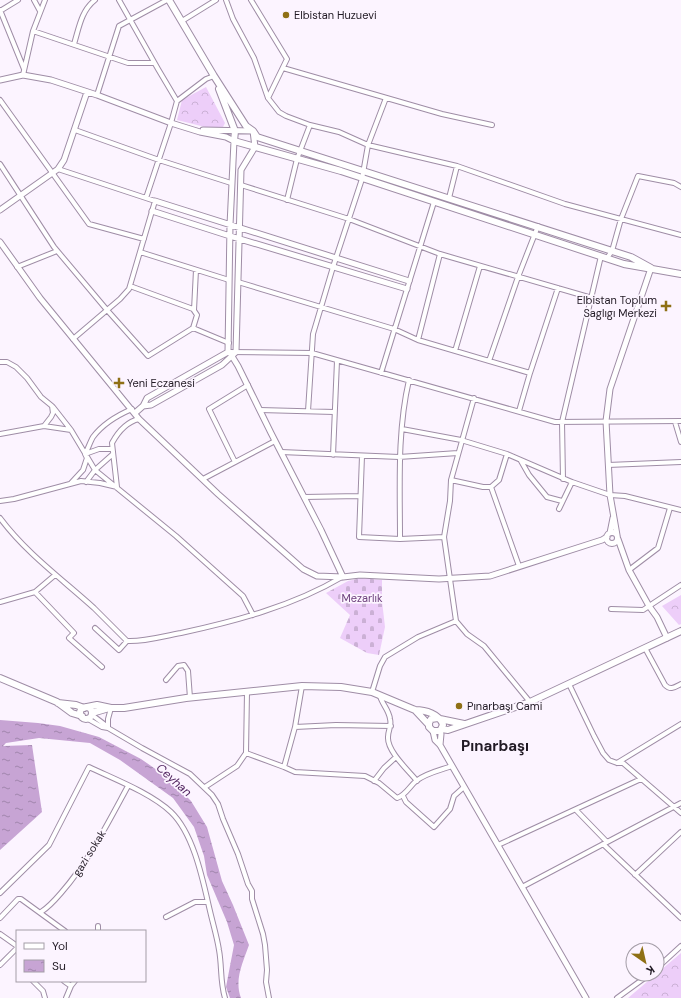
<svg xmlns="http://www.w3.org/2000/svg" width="681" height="998" font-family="'DM Sans',sans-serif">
<defs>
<pattern id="forest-crowns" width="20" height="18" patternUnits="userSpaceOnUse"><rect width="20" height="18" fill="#edcef9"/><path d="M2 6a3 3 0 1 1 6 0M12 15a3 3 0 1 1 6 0" fill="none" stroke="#cbb0d5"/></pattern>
<pattern id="cemetery-stones" width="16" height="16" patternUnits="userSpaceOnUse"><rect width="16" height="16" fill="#edcef9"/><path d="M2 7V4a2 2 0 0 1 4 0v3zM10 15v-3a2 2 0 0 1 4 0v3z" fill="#cbb0d5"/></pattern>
<pattern id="water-ripples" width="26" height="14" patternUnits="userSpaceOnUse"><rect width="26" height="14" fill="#c7a4d4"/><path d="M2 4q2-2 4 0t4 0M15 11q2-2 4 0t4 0" fill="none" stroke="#a185ac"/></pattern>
</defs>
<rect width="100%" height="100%" fill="#fcf4ff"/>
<path fill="url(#forest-crowns)" d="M206 87 225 123 221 131 177 120 182 100Z
M681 595V624L679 625 662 606Z
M681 953V998H628Z"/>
<path fill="url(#cemetery-stones)" d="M361 578 382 580V601L385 627 379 655 367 653 340 638 350 615 326 593 348 581Z"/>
<path fill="url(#water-ripples)" d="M0 720 38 723 60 726 99 737 141 759 167 777 191 801 207 827 222 881 233 905 249 945C243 962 234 980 241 998H230L226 987 234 945 227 922 207 875 204 856 194 827 173 798 120 760 90 743 39 738 6 743 3 746 32 745 42 812 0 850Z"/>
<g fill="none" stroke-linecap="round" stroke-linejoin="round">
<g stroke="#9f8da6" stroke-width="6">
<path id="minor" d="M34 0 40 11
M119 0 158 69 177 101
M226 0 233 19 254 58 268 98 279 112 286 116 310 125 339 132 368 145 457 166 565 204 681 235
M251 0 287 59 268 98
M0 10 24 69
M0 11 18 0
M182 21 216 0
M33 31 128 63H154
M74 44C79 28 81 11 95 0
M283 68 442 114 492 125
M23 75 33 31 45 0
M97 95 119 26 167 0
M0 100 89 224 144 239
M75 130 159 160 231 183
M0 164 54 247 107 310 148 356 193 328 197 315 193 309 130 286
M58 169 155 201 129 289 120 299 73 339
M241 185 349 219 440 254 592 298
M146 198 171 123 177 101 206 79 214 76
M449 198 457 166
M287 200 297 159 310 125
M140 252 229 280
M607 258 612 251 621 219 638 176 674 183 681 187
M17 267 57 251
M238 282 394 329 418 340 530 373
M194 310 196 270
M193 328 229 343
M418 340 440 254
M455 351 480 266
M228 352 312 353 555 422 681 421
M489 361 518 277 538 226
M0 362H7L16 367 27 378 41 397 52 406 53 413 51 417 44 426
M381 373 434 202
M474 398 451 480 450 501 444 537 456 621 467 634 484 646 530 702
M53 407 71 430
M260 410 334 412
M308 411 313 334 333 267 362 179 368 145 386 98
M519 411 530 373 558 288
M675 422 681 442
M402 429 461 440 507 454 572 482 610 495 625 496 681 510
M0 434 44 426 71 430 95 470 176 536 243 596 253 615
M281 452 399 457 458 453
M85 454 99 449H112
M333 455 337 361
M362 456 359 537 400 539 444 537
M521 461 529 475 547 497 562 501
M235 462 209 409 248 385
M608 465 681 462
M203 479 275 441
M563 479 562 422 601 256
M451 480 483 487H491L499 480 507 454
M86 482 95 470 113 454
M71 483 83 470 87 458 85 454C88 449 90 442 93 437 102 425 118 415 132 409
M117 487 112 443C118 432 126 422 139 419
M491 487 519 566
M304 497 360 496
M0 501 14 499 81 481 100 483 117 487
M559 509 572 482
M0 518C26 553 62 579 94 608 105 619 116 630 127 641 145 642 163 636 181 633 236 621 293 606 342 577
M400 539C400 485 397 432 409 380
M629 570 658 548 670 508
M35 592 74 633 69 638 102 667
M0 602 35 592 55 575
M611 609 643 610 681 585
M95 628 119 650 127 641
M645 648 665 685C671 691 675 687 681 684
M166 680 178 666 184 665 188 671 190 698
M569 684 594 736 603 753 609 760 617 763H623L681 813
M372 692 380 666 385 657 418 637 456 621
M380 696C382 704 389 710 390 719 392 726 388 730 388 737 387 751 408 770 417 781
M111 708 108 719V728L142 748 190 774 212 795 218 804 223 819 238 854 248 884 252 891V899L263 934 265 945 267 970 266 982 269 998
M92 715 108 727
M88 719 102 727 108 728
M295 727 336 725 391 726
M246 753 284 767 295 772 365 776 379 783 397 798C406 795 409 787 416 781 426 773 441 770 452 766
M617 763 681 724
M284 767 295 727 302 686
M374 781 384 768 396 757
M205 787 237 766 246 753 247 692
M403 796 406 802 434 827 450 809 454 796 464 787
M576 810 607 842
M603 844 681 918
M498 845 641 779
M635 875 681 832
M522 887 681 803
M0 893 49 845 89 767C114 779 151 793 171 812 194 834 203 881 210 911 213 924 217 937 219 950 222 966 220 982 225 998
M41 912C49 907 55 900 61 893 89 861 108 823 128 786
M166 917 195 902H207
M0 918 18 899H21L65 931
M98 931V926
M0 934 17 946
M0 965 17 948
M657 968 681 946
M33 981 43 991 45 998
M64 981 71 986
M66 998 71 986 75 981
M617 998 650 974"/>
</g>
<g stroke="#9f8da6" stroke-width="7">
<path id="tertiary" d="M0 80 23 75 51 80 97 95 171 123 200 132 226 137 234 141 230 225 228 352 147 398 143 406 135 413
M155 201 409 281
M0 210 58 169 64 160 87 92
M152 211 230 236 407 289
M0 242 40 298 139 419 218 494 303 569 317 576 343 577 360 575 439 579 490 576 602 540 607 537
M230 353 238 366 271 433 321 530 343 577
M143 406 151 405 222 365 236 352 241 170 255 147 253 131 203 130
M606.5 538a5.5 5.5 0 1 1 11 0a5.5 5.5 0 1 1-11 0Z
M610 533 613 518
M617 535 610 495 606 421 610 389 651 268
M618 539 629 570 649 606 657 617 667 638
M433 731 435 740 440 745 586 998
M440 731 441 734 440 745"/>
</g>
<g stroke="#9f8da6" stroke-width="8">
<path id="secondary" d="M169 0 214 76 246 126 253 131 257 137 631 257 651 268
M219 89 235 131 234 141 341 171 624 264 681 274
M0 678 57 702 72 713 82 716
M58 703 76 705 84 708
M87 707 97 705 111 708H124L186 698 302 686 341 687 372 692 415 710C425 710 440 714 443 725L440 731H433L429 727V723L431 719 438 718
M80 713a6 6 0 1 1 12 0a6 6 0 1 1-12 0Z
M415 710 429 725
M92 713 109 708
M440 719 464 724
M441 729 448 730 530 702 681 631"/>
</g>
<use href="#minor" stroke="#fff" stroke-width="4"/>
<use href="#tertiary" stroke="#fff" stroke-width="5"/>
<use href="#secondary" stroke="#fff" stroke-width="6"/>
</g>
<g fill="#8f7015" stroke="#fcf4ff" stroke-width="1.5">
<circle cx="286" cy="15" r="4"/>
<path d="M664 300h4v4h4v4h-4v4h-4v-4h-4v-4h4z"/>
<path d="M117 377h4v4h4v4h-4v4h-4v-4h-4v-4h4z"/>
<circle cx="459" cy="706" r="4"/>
</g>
<g text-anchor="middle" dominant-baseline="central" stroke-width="3.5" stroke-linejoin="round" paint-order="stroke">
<g font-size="11" fill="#211a24" stroke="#fcf4ff" text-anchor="start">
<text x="294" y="15">Elbistan Huzuevi</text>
<text x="657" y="300" text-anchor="end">Elbistan Toplum<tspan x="657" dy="13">Saglıgı Merkezi</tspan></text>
<text x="127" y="383">Yeni Eczanesi</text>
<text x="467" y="706">Pınarbaşı Cami</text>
</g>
<g font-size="11" fill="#6e417e" stroke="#fcf4ff">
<text x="362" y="598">Mezarlık</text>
</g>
<g font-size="11" fill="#211a24" stroke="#fcf4ff">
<text transform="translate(89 853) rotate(-58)">gazi sokak</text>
</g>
<g font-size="12" font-style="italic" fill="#532761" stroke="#fcf4ff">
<text transform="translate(174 780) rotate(42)">Ceyhan</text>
</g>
<g font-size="15" font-weight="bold" fill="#211a24" stroke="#fcf4ff">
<text x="495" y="746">Pınarbaşı</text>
</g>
</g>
<rect x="16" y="930" width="130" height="52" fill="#fcf4ff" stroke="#a49da7"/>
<rect x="24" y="943" width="20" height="6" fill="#ffffff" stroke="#a49da7"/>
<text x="52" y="950" font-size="12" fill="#211a24">Yol</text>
<rect x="24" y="960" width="20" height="12" fill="url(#water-ripples)" stroke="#a49da7"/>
<text x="52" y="970" font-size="12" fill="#211a24">Su</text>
<g transform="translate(645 962) rotate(146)"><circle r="19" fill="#fcf4ff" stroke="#a49da7"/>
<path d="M0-3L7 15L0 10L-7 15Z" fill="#8f7015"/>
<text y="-6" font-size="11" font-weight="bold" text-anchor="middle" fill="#211a24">K</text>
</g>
</svg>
